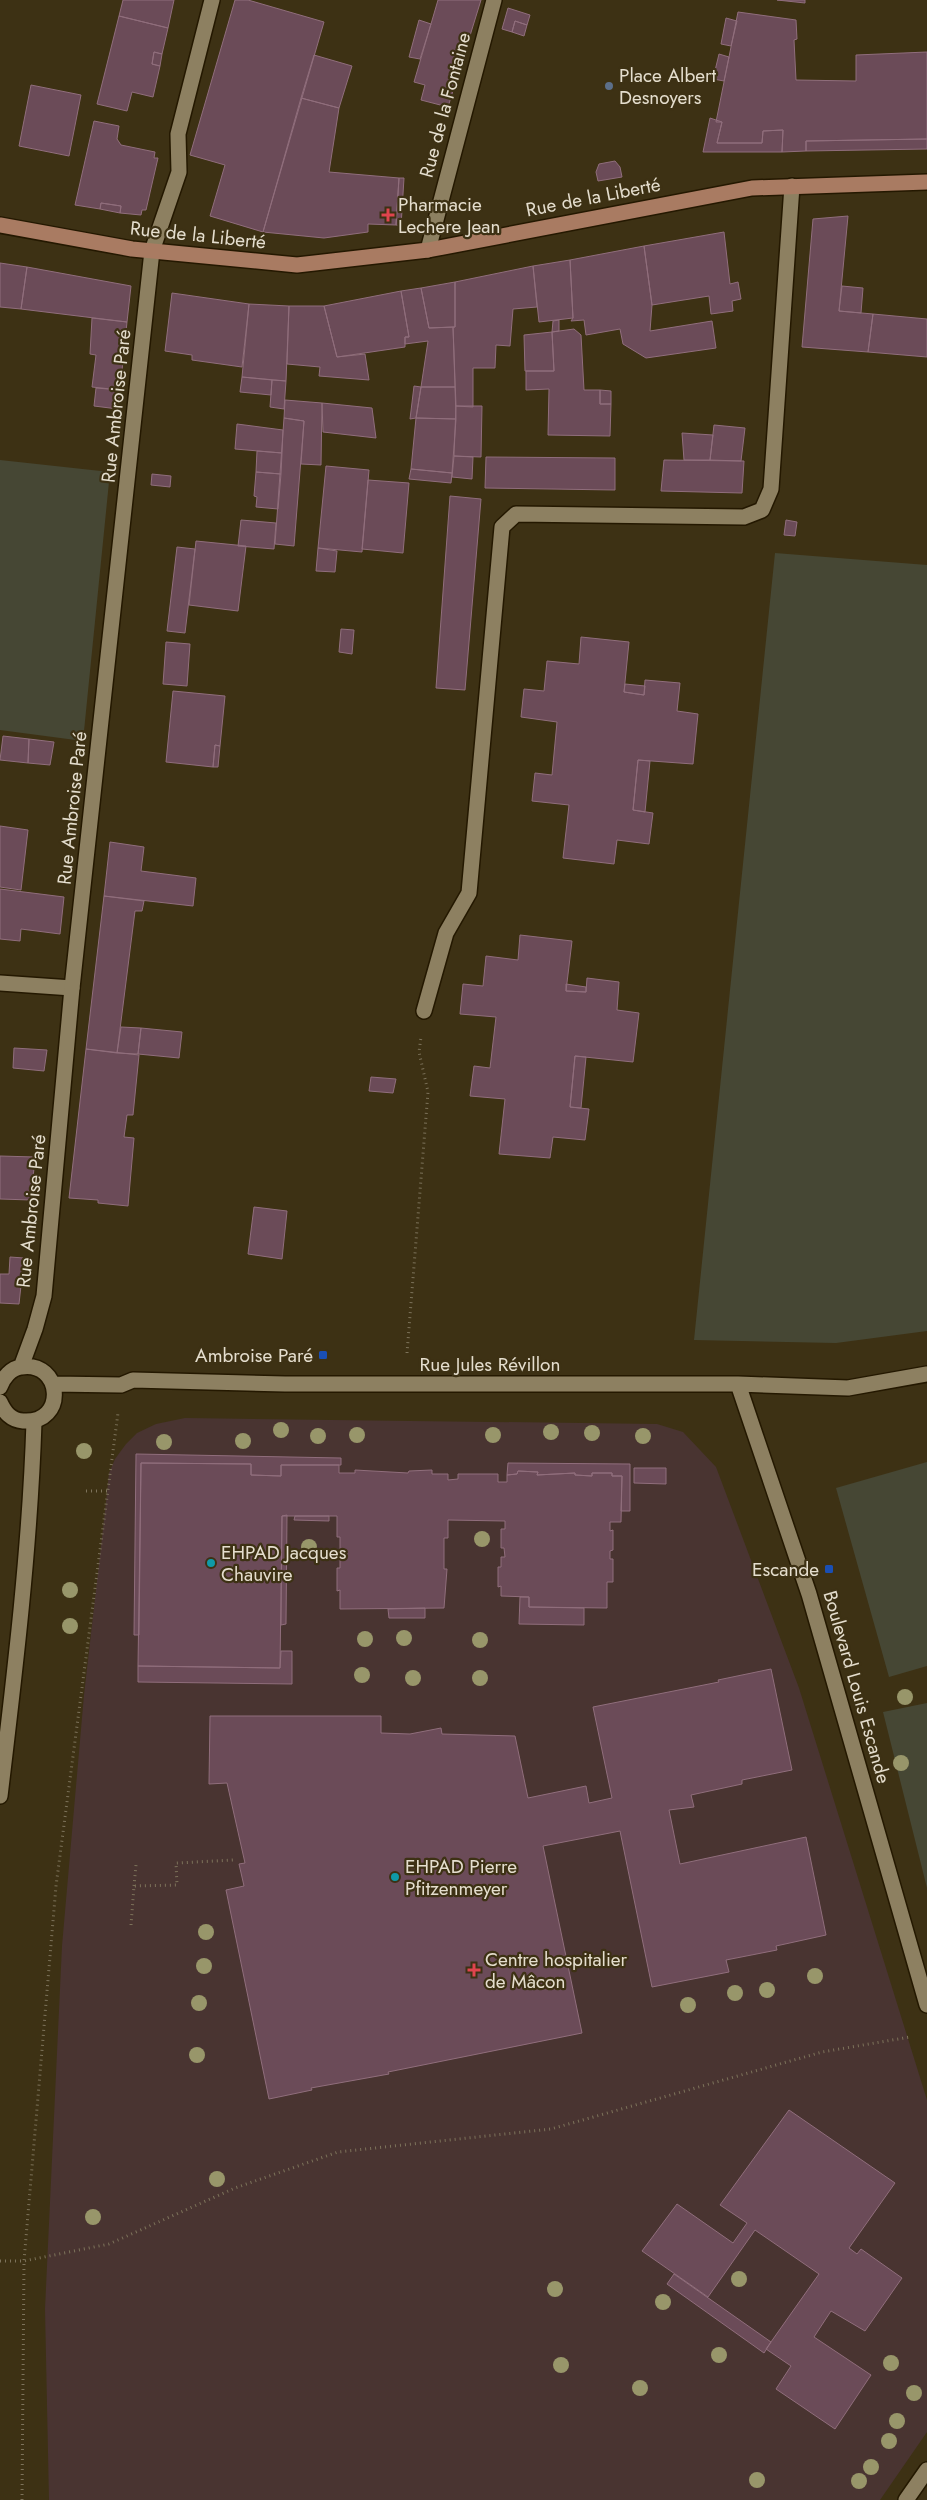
<svg xmlns="http://www.w3.org/2000/svg" width="927" height="2500" font-family="Jost,sans-serif">
<rect width="100%" height="100%" fill="#3d3114"/>
<path fill="#493431" d="M185 1418 657 1424 683 1432 716 1467 799 1688 927 2100V2432L880 2500H49L45 2309 62 1946 84 1695 106 1502 109 1473 115 1459 126 1444 137 1433 156 1424Z"/>
<path fill="#464734" d="M0 460 110 472 83 741 0 730Z
M775 553 927 565V1331L836 1343 694 1340Z
M927 1462V1666L889 1677 836 1488Z
M927 1703V1888L883 1712Z"/>
<path fill="#6b4b58" stroke="#906e7c" d="M123 0H174L168 28 119 16Z
M235 0H248L324 22 263 232 210 216 225 165 190 155Z
M438 0H481L448 107 421 100 425 85 414 82Z
M777 0H805V3Z
M508 8 530 15 527 25 515 21 512 32 502 29Z
M738 12 796 20 797 39 794 40 796 80 856 81V55L927 52V139L806 141V151L782 152 783 130 763 131 762 143H717L722 122H716Z
M119 16 168 28 162 54 154 52 152 64 160 66 153 97 132 92 127 111 97 104Z
M726 18 737 21 731 46 721 44Z
M419 20 431 24 420 59 409 57Z
M515 21 527 25 524 36 512 32Z
M154 52 162 54 160 66 152 64Z
M719 54 729 57 724 81 713 79Z
M314 55 352 66 339 108 301 98Z
M31 85 81 95 69 156 19 146Z
M301 98 339 108 329 172 399 178 396 225 368 224V232L324 238 263 232Z
M710 118 722 122 717 143H762L763 131 783 130 782 152H703Z
M94 121 119 126 117 139 121 145 155 152 154 158H158L146 210H142L141 215 120 213 121 206 101 203 100 209 75 205Z
M927 139V149L806 151V141Z
M615 161 620 167 622 177 598 181 596 172 599 164Z
M399 178H404L401 226 396 225Z
M101 203 121 206 120 213 100 209Z
M848 216 839 311 873 314 868 352 802 347 813 219Z
M724 232 730 284 738 282 741 299 732 301 733 311 711 314 709 296 652 305 644 246Z
M644 246 652 305 650 331 712 321 716 348 646 358 623 344 620 329 586 335 584 320 571 321 573 318 570 260Z
M570 260 573 318 539 322 533 266Z
M0 263 27 267 21 309 0 307Z
M533 266 537 307 513 309 510 346 496 345 495 368H473V407L456 406 453 327H455V282Z
M27 267 131 286 127 322 21 309Z
M455 282V327L429 328 421 288Z
M842 286 863 288 861 313 839 311Z
M421 288 429 328 453 327 455 387H421L428 341 405 344V337H409L401 291Z
M401 291 409 337H405V347L337 357 324 306Z
M172 293 249 304 242 367 192 360V355L165 351Z
M249 304 289 306 286 381 242 377Z
M289 306H324L337 357 365 354 369 380 319 376 320 367 287 364Z
M873 314 927 319V357L868 352Z
M92 318 127 322 120 390 92 387 96 355 90 354Z
M559 320V331L552 332 553 321Z
M574 329 581 335 584 390H600V404H611L610 436 548 435 549 389 526 390V371H554L552 332Z
M552 332 554 371H525L524 335Z
M242 377 272 380 271 395 240 392Z
M272 380 286 381 284 409 270 407Z
M414 386 421 387 416 418 410 419Z
M421 387H455L456 419 416 418Z
M96 388 120 390 118 409 94 406Z
M600 390 611 391V404H600Z
M285 400 322 403 321 465 301 464 304 421 284 418Z
M322 403 372 408 376 438 323 432Z
M456 406H482L481 457 454 456Z
M284 418 304 421 294 546 275 544Z
M416 418 456 419 452 473 411 469Z
M237 424 283 430 282 453 235 449Z
M714 425 745 428 741 461 710 460Z
M682 433 713 435 710 460H684Z
M257 451 282 453 281 474 256 472Z
M454 456 473 457 472 479 452 477Z
M486 457 615 458V490L485 488Z
M664 460 744 461 742 493 661 491Z
M326 466 369 470 362 552 318 548Z
M411 469 452 473 451 483 409 479Z
M256 472 281 474 278 509 256 507 257 497 254 496Z
M152 474 171 476 170 487 151 485Z
M368 480 409 483 403 553 362 549Z
M450 496 481 499 465 690 436 688Z
M241 520 276 523 274 549 238 546Z
M786 520 797 522 795 536 784 535Z
M196 541 246 546 238 611 189 605Z
M177 547 195 549 185 633 167 631Z
M318 548 337 551 335 572 316 571Z
M341 629 354 630 352 654 339 652Z
M581 637 629 642 624 692 644 695 645 680 680 683 677 711 698 714 693 764 638 760 633 810 653 813 649 844 617 840 614 864 563 858 569 805 532 801 535 773 552 775 557 722 521 717 524 689 544 691 547 661 579 664Z
M166 642 190 644 187 686 163 684Z
M625 684 645 686 644 695 624 692Z
M173 691 225 696 220 746 215 745 213 767 166 762Z
M3 736 29 739 28 763 0 760Z
M29 739 54 742 50 765 28 763Z
M215 745 220 746 218 767H213Z
M638 760 650 761 645 812 633 810Z
M0 826 28 830 21 890 0 887Z
M110 842 144 847 141 871 196 878 193 906 104 896Z
M0 889 64 897 60 934 21 929 20 941 0 939Z
M104 896 144 901 142 911H135L117 1053 86 1049Z
M520 935 572 941 566 991 586 992 587 978 619 982 617 1010 639 1013 633 1062 575 1056 570 1107 589 1109 585 1140 553 1137 550 1158 499 1154 505 1099 470 1096 474 1066 490 1068 496 1017 460 1014 463 984 483 986 486 956 518 960Z
M566 984 586 987V992L566 991Z
M121 1027 141 1028 138 1054 117 1053Z
M141 1028 182 1032 179 1058 138 1054Z
M14 1048 47 1050 44 1071 13 1068Z
M86 1049 139 1055 133 1115H127L124 1137 134 1138 128 1206 98 1203V1200L69 1198Z
M575 1056 586 1057 581 1108 570 1107Z
M371 1077 396 1079 393 1093 369 1091Z
M0 1156 35 1157 31 1200 0 1199Z
M254 1207 287 1211 282 1259 248 1254Z
M10 1257 24 1258 19 1304 0 1303V1274H9Z
M136 1454 341 1458V1465H281V1476L251 1475V1464L141 1463 139 1635H134Z
M141 1463 251 1464V1475L281 1476V1465H339V1473H355V1470L408 1473 409 1471 432 1470V1474H448V1480L458 1479V1474H498V1482H507V1475L517 1474 518 1471 538 1472 537 1475 575 1473V1475L592 1476V1473H612V1476H622L621 1522H610V1531L613 1530V1550L610 1551V1559H613V1582H607V1608L529 1607V1597L501 1596V1586L498 1587V1567H501V1557H505L504 1548H501V1529H505V1521L448 1520V1538H444V1569H447L444 1608 340 1609V1590L337 1591V1568H340V1537H337V1516H282L280 1668 138 1666Z
M508 1463 630 1464V1511H621L622 1476H612V1473H592V1476L575 1475V1473L537 1475 538 1472 518 1471 517 1474 507 1475Z
M634 1468H666V1484L634 1483Z
M287 1515 286 1624 281 1625 282 1516Z
M295 1516H329V1521L294 1520Z
M520 1597H529V1607L584 1608V1625L519 1624Z
M425 1608V1618H389L388 1609Z
M281 1651H292V1684L138 1682V1666L280 1668Z
M771 1669 792 1770 742 1780V1784L691 1795 694 1807 669 1810 680 1864 806 1837 826 1935 776 1946 777 1950 726 1960 729 1972 652 1987 620 1831 543 1846 582 2033 388 2072 389 2074 311 2088 312 2090 269 2099 226 1890 244 1886 239 1864 245 1863 227 1783 209 1784 210 1716H381V1733L410 1734 441 1728 442 1734 515 1736 528 1798 586 1786 589 1803 612 1798 593 1707 719 1682 718 1680Z
M789 2110 895 2183 849 2248 857 2254 861 2249 902 2278 865 2331 831 2311 814 2337 871 2375 835 2429 776 2389 791 2366 766 2349 819 2274 755 2230 708 2297 642 2251 677 2204 733 2243 747 2223 720 2205Z
M674 2274 771 2342 764 2353 667 2284Z"/>
<g fill="none" stroke-linecap="round" stroke-linejoin="round">
<g stroke="#241800" stroke-width="18">
<path id="lane" d="M152 251 179 172 178 134 212 0
M0 983 72 988
M424 1011 446 933 469 893 502 527 516 514 744 517 762 510 771 489 792 186"/>
</g>
<g stroke="#241800" stroke-width="18">
<path id="street" d="M428 250 494 0
M21 1367 35 1329 44 1296 72 988 152 251
M53 1384 121 1385 133 1380 285 1384H738L848 1388 927 1374
M738 1384 809 1594 927 2005
M0 1387C3 1378 11 1368 21 1367 62 1360 68 1424 23 1421 11 1420 5 1413 0 1402
M0 1796C15 1671 30 1547 34 1422
M906 2500 927 2470"/>
</g>
<g stroke="#241800" stroke-width="18">
<path id="secondary" d="M0 225 132 249 297 265 428 250 752 188 927 182"/>
</g>
<path stroke="#7d735b" stroke-width="3" stroke-dasharray="1 4" stroke-linecap="butt" d="M407 1353 428 1092 419 1052 421 1037
M86 1491H107
M134 1886 136 1865
M131 1925 134 1886 177 1885 176 1863 234 1860
M0 2261H24L109 2244 235 2188 338 2152 551 2129 822 2052 910 2037
M22 2500 24 2261 56 1886 118 1413"/>
<use href="#lane" stroke="#8d8061" stroke-width="15"/>
<use href="#street" stroke="#8d8061" stroke-width="15"/>
<use href="#secondary" stroke="#a97b62" stroke-width="15"/>
</g>
<g fill="#98966a">
<circle cx="281" cy="1430" r="8"/>
<circle cx="551" cy="1432" r="8"/>
<circle cx="592" cy="1433" r="8"/>
<circle cx="357" cy="1435" r="8"/>
<circle cx="493" cy="1435" r="8"/>
<circle cx="318" cy="1436" r="8"/>
<circle cx="643" cy="1436" r="8"/>
<circle cx="243" cy="1441" r="8"/>
<circle cx="164" cy="1442" r="8"/>
<circle cx="84" cy="1451" r="8"/>
<circle cx="482" cy="1539" r="8"/>
<circle cx="309" cy="1547" r="8"/>
<circle cx="70" cy="1590" r="8"/>
<circle cx="70" cy="1626" r="8"/>
<circle cx="404" cy="1638" r="8"/>
<circle cx="365" cy="1639" r="8"/>
<circle cx="480" cy="1640" r="8"/>
<circle cx="362" cy="1675" r="8"/>
<circle cx="413" cy="1678" r="8"/>
<circle cx="480" cy="1678" r="8"/>
<circle cx="905" cy="1697" r="8"/>
<circle cx="901" cy="1763" r="8"/>
<circle cx="206" cy="1932" r="8"/>
<circle cx="204" cy="1966" r="8"/>
<circle cx="815" cy="1976" r="8"/>
<circle cx="767" cy="1990" r="8"/>
<circle cx="735" cy="1993" r="8"/>
<circle cx="199" cy="2003" r="8"/>
<circle cx="688" cy="2005" r="8"/>
<circle cx="197" cy="2055" r="8"/>
<circle cx="217" cy="2179" r="8"/>
<circle cx="93" cy="2217" r="8"/>
<circle cx="739" cy="2279" r="8"/>
<circle cx="555" cy="2289" r="8"/>
<circle cx="663" cy="2302" r="8"/>
<circle cx="719" cy="2355" r="8"/>
<circle cx="891" cy="2363" r="8"/>
<circle cx="561" cy="2365" r="8"/>
<circle cx="640" cy="2388" r="8"/>
<circle cx="914" cy="2393" r="8"/>
<circle cx="897" cy="2421" r="8"/>
<circle cx="889" cy="2441" r="8"/>
<circle cx="871" cy="2467" r="8"/>
<circle cx="757" cy="2480" r="8"/>
<circle cx="859" cy="2481" r="8"/>
</g>
<circle fill="#5c6f8a" stroke="#3d3114" stroke-width="2" cx="609" cy="86" r="5"/>
<g fill="#e0444e" stroke="#3d3114" stroke-width="2">
<path d="M385.5 207.5h5v5h5v5h-5v5h-5v-5h-5v-5h5z"/>
<path d="M471.5 1962.5h5v5h5v5h-5v5h-5v-5h-5v-5h5z"/>
</g>
<g fill="#1a4fb4" stroke="#3d3114" stroke-width="2">
<rect x="318" y="1350" width="10" height="10" rx="2.5"/>
<rect x="824" y="1564" width="10" height="10" rx="2.5"/>
</g>
<g fill="#0f9aa8" stroke="#3d3114" stroke-width="2">
<circle cx="211" cy="1563" r="5"/>
<circle cx="395" cy="1877" r="5"/>
</g>
<g text-anchor="middle" dominant-baseline="central" stroke-width="4.5" stroke-linejoin="round" paint-order="stroke">
<g font-size="19" fill="#e5dece" stroke="#3d3114" text-anchor="start">
<text x="619" y="75">Place Albert<tspan x="619" dy="22">Desnoyers</tspan></text>
<text x="398" y="204">Pharmacie<tspan x="398" dy="22">Lechere Jean</tspan></text>
<text x="313" y="1355" text-anchor="end">Ambroise Paré</text>
<text x="221" y="1552">EHPAD Jacques<tspan x="221" dy="22">Chauvire</tspan></text>
<text x="819" y="1569" text-anchor="end">Escande</text>
<text x="405" y="1866">EHPAD Pierre<tspan x="405" dy="22">Pfitzenmeyer</tspan></text>
<text x="485" y="1959">Centre hospitalier<tspan x="485" dy="22">de Mâcon</tspan></text>
</g>
<g font-size="19" fill="#e5dece" stroke="#3d3114">
<text transform="translate(445 105) rotate(-75)">Rue de la Fontaine</text>
<text transform="translate(593 197) rotate(-11)">Rue de la Liberté</text>
<text transform="translate(198 235) rotate(6)">Rue de la Liberté</text>
<text transform="translate(116 406) rotate(-84)">Rue Ambroise Paré</text>
<text transform="translate(72 808) rotate(-84)">Rue Ambroise Paré</text>
<text transform="translate(31 1211) rotate(-84)">Rue Ambroise Paré</text>
<text x="490" y="1364">Rue Jules Révillon</text>
<text transform="translate(857 1687) rotate(74)">Boulevard Louis Escande</text>
</g>
</g>
</svg>
